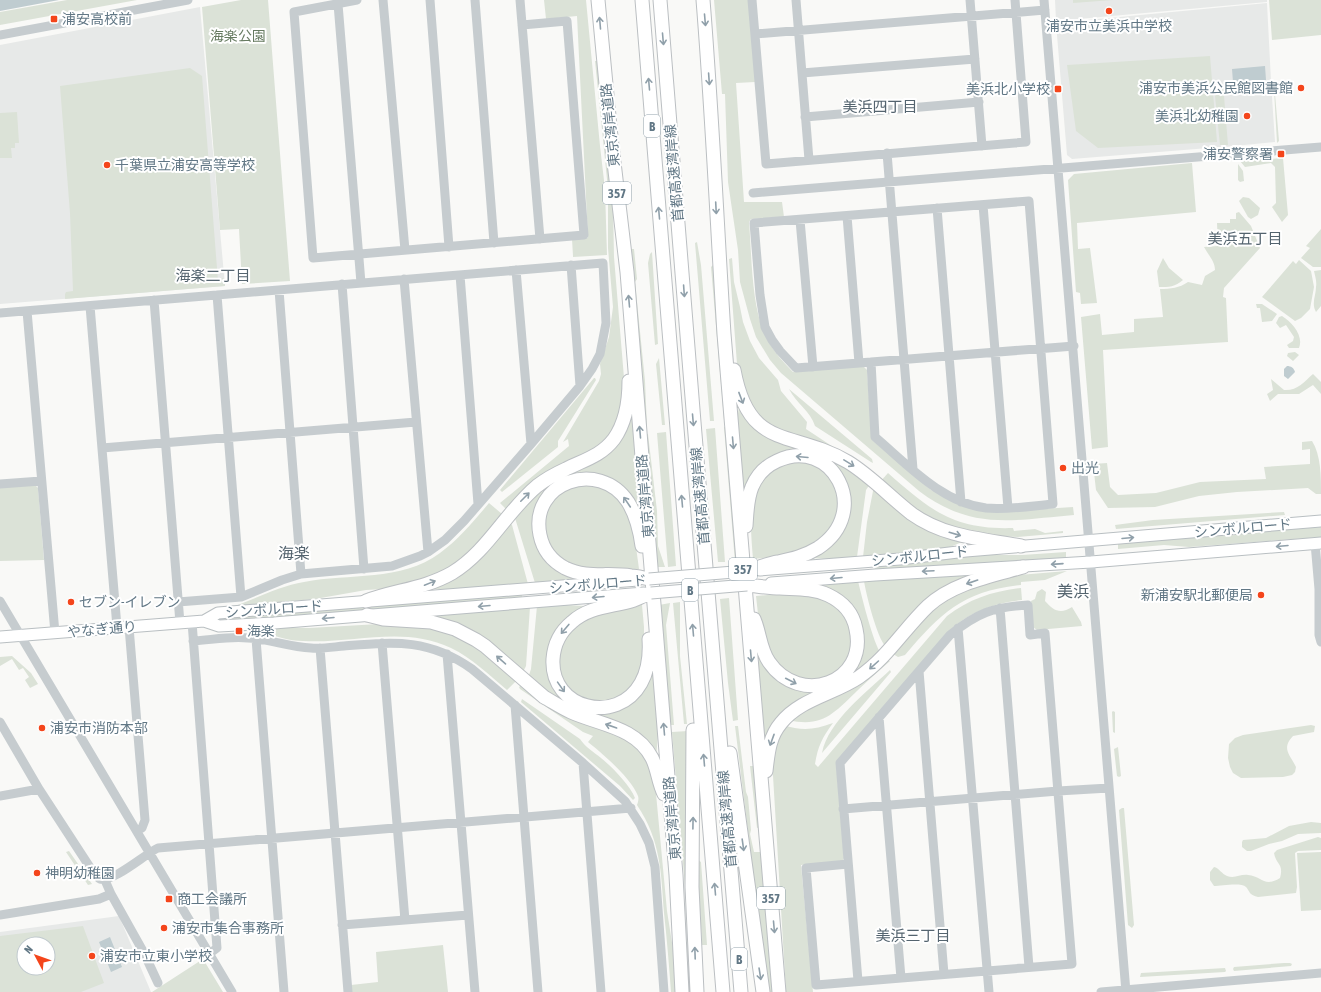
<svg xmlns="http://www.w3.org/2000/svg" width="1321" height="992" font-family="'Asap Condensed','Noto Sans JP',sans-serif">
<rect width="100%" height="100%" fill="#f9f9f7"/>
<path fill="#e7e9e8" fill-rule="evenodd" d="M1055 0H1267V2L1056 21Z
M1267 3 1271 81 1216 88 1221 147 1072 159 1067 155 1056 23Z
M200 7 225 286 0 304V45Z
M1271 82 1275 142 1224 147 1220 89Z
M119 916 151 992H0V932ZM24 944H48V968H24Z"/>
<path fill="#dbe2d7" fill-rule="evenodd" d="M67 0H137L0 25V12Z
M241 0H268L290 281 242 284 239 229 220 230 202 7Z
M544 0H586L600 146 605 189 607 255 573 257V256L572 239 588 238 577 16 546 19Z
M714 0H749L755 82 736 83 744 202H782L784 217 751 219 749 222C752 257 751 311 768 341 775 353 784 363 793 372L863 366 867 370 872 440 931 490 997 512 1073 507 1074 515C1013 520 972 531 919 491L781 373 770 360 756 337 750 319 740 282 738 250 728 182 725 94H722Z
M1073 0H1113L1073 3Z
M1269 0H1321V35L1272 40Z
M1210 56 1217 142 1098 148 1076 131 1067 65Z
M595 61H597L613 204 614 257 624 378 623 405 617 424 602 445 507 510 500 503 569 446 568 439 563 442 599 381 601 374 600 364 609 337 613 307 608 248V189Z
M190 68 202 76 218 281H220L222 278 225 279V286L65 299V294L66 292 73 291 70 213 60 86Z
M1274 82 1279 141 1277 143 1274 90 1225 94 1224 96 1228 145H1220L1215 96 1220 89Z
M17 112 19 143H15V148H11L12 158H0V113Z
M1283 158 1288 215 1282 222 1272 207 1276 203 1275 167 1271 163 1245 167 1240 161Z
M1192 163 1196 212 1077 223 1078 249 1090 248 1097 303 1081 304 1080 293 1076 292 1068 180 1074 174Z
M1238 164 1243 171 1244 181 1240 182 1238 180Z
M1243 197 1249 198 1260 208 1258 215 1251 219 1248 217 1239 201Z
M1239 212 1251 226 1260 248 1224 288 1223 297 1226 298 1228 342 1103 350 1108 447 1092 449 1081 317 1100 314 1102 335 1134 332V319L1163 317 1160 289C1171 289 1179 288 1188 282L1202 285 1205 276 1215 270C1215 261 1208 255 1204 247L1218 246 1217 223H1230V219H1236V213Z
M1321 229V267H1313L1301 258 1310 248 1306 246Z
M697 242 701 265 714 421H710L695 243Z
M630 249H634L637 279 635 282 645 381 647 427H644Z
M652 252 658 344 655 345 648 263 650 254Z
M732 258 734 282 740 307 743 322 750 341 759 358 778 380 781 391 807 422 806 429 874 474 774 430 752 412 739 380 737 364 729 259Z
M1163 258 1169 268 1183 280C1175 287 1169 287 1159 287L1157 271Z
M1299 260 1311 271 1314 287 1310 309 1301 318 1295 321 1262 297 1293 261 1296 264Z
M713 265 727 420H724L711 267Z
M1321 270V306L1316 312C1311 303 1316 296 1316 287 1317 281 1315 276 1314 271Z
M1256 304H1262L1277 314 1272 321 1262 322 1260 308H1257Z
M1282 316C1292 322 1304 336 1299 348H1289L1287 345 1293 341 1294 337 1286 325 1280 328 1276 323 1279 317Z
M1295 352 1299 355 1293 361 1287 356 1288 353Z
M659 358 665 425H662L656 364Z
M1313 374 1321 382V394L1313 385 1299 394H1278L1270 401 1267 394 1273 390 1271 379 1284 390C1297 391 1304 382 1313 374Z
M594 378H595L596 380 558 441V447L502 492 500 490Z
M789 389 872 459 873 463 871 462 815 426C811 412 796 403 789 389Z
M739 406 756 429 772 440 810 452 845 465 870 484 866 490 857 557 829 559 810 558 836 536 839 473 786 453 743 502 737 421Z
M632 410 638 487 636 510 624 492 567 477 554 483 534 519 533 528 535 537 583 580 535 583 515 518 543 486 600 457Z
M724 427H728L738 562H735Z
M715 428 725 562H718L706 429Z
M666 432 676 566 668 567 657 433Z
M648 434 657 511 658 546 665 567H656L645 435Z
M1312 441C1321 455 1321 476 1321 494H1316L1308 488 1237 492 1199 496 1155 507 1108 508 1096 490 1093 464 1107 463 1110 487 1118 495 1156 493 1200 482 1266 479 1264 467 1310 464V449L1302 450V442Z
M789 461 815 464 827 472 837 488 838 513 829 530 814 544 789 554 773 557 753 559C751 532 746 494 767 473 772 468 782 464 789 461Z
M888 473C930 510 954 530 1013 528L1014 531 1035 529 1045 533 1063 531V533L1018 537 979 535 927 520 880 482Z
M582 482 610 490 624 506 634 532 639 569 598 571 577 567 560 559 551 550 542 527 549 501 556 493Z
M34 484 38 488 44 560 0 561V487Z
M875 488 964 541 948 548 904 554 863 557 867 522 873 491Z
M489 503 502 514 476 546 451 568 400 588 366 590 315 599 235 606C257 598 280 586 304 582 349 573 401 582 440 553 459 539 474 521 489 503Z
M1284 512 1285 515 1116 529 1115 525 1153 520Z
M509 521 512 525 528 584 454 589H430Z
M1321 527V537L1189 547 1164 545 1118 549V543Z
M1066 552V558L874 570V566L966 555H1022Z
M1067 571 1045 580 1021 582V585C963 591 941 613 905 655L898 657 893 654 932 609 954 594 994 580 1019 575Z
M960 575H975L886 647C877 638 866 594 864 581Z
M858 581C861 594 874 646 881 653L867 666 821 693 763 749 757 673 759 658 778 679 841 680 859 621 812 585Z
M1021 588 1022 600C994 603 969 612 948 632L836 762 844 858 842 862 801 865 813 992H786L772 759 783 725C802 731 814 730 833 723 822 738 818 746 815 764L818 767 947 616C969 599 994 591 1021 588Z
M1042 589 1046 592 1045 601C1053 610 1060 615 1072 607L1081 622 1082 626 1037 630 1033 627 1031 601 1035 599 1037 592Z
M789 593 819 597 838 608 847 619 852 635 849 656 843 666 831 676 807 681 778 668 760 632 756 596Z
M522 594V598L227 621 226 616Z
M729 598 738 720 733 721 728 683 720 599Z
M680 602V656L687 724H684L673 603Z
M670 603 666 625 674 725H669L659 605Z
M565 605 585 606V607L558 627V693L616 709 653 660 658 734 656 759 651 750 572 709 528 678 531 669 537 606Z
M642 605 644 627V653L641 670 632 687 619 698 592 703 572 694 557 669 562 639 582 619 630 606Z
M530 607 526 666 522 674 426 616Z
M397 623 444 629 479 647 517 680 507 690C489 675 472 658 451 648 403 625 353 644 303 641 289 641 275 636 261 632L262 627 309 628Z
M12 656 31 673 38 684 30 688 25 680 29 677 23 668 19 670 12 659 0 666V657Z
M885 660 890 661C879 671 868 680 858 690 834 713 823 728 788 720Z
M890 670 891 672 822 753C828 721 867 692 890 670Z
M522 684 623 735 645 756 655 783 667 911 673 949 677 992H671C669 966 667 939 664 913 661 872 661 841 637 805 638 802 639 799 638 796 631 778 603 754 588 742L593 736 583 732 520 689 519 687Z
M522 699 580 739C585 747 594 752 601 758 612 767 630 785 635 798L633 800 620 786 521 702Z
M1113 711 1115 712V733L1113 732 1112 712Z
M1311 725 1315 726 1314 732 1293 736C1281 749 1290 754 1296 767L1295 772 1292 775 1283 777 1241 778 1233 773 1230 767 1228 758 1229 744 1235 738 1243 735Z
M735 726H738L746 792 748 797 751 830 750 834 754 852H762L775 992H769L767 986Z
M688 731V923L672 732Z
M1118 747 1121 776 1119 777 1117 776 1114 749Z
M750 766H755L760 827 757 828Z
M1122 808H1124L1134 925 1132 928 1128 925 1119 810Z
M1311 822 1321 823V833L1298 834 1282 841 1269 844 1251 851H1247L1242 847V842L1243 840 1266 838 1289 826Z
M1318 837 1321 838V850L1298 851 1295 853 1297 887 1296 893 1258 897C1248 894 1251 893 1246 887 1241 882 1221 886 1214 886L1210 880V872L1214 867C1219 868 1222 874 1227 876 1235 879 1240 874 1248 875 1262 876 1264 888 1280 878 1284 863 1276 865 1274 853L1277 850Z
M69 851 92 884 88 885 66 852Z
M1321 852V910L1301 911 1297 853Z
M698 860 701 862 707 945H702C701 917 698 889 698 860Z
M83 926 104 983 81 992H0V936ZM24 944H48V968H24Z
M443 945 448 992H352L351 985 378 982 376 952Z
M203 959 223 992H152Z
M1284 963H1290L1292 964 1291 966 1234 971 1233 969 1234 967Z
M1225 968 1226 971 1225 972 1140 977 1141 973Z"/>
<path fill="#bfccd0" d="M0 0H59L0 11Z
M1265 66 1266 80 1233 82 1232 69Z
M1287 366C1291 366 1294 368 1295 372L1288 379 1284 376V369Z
M110 937 122 967 111 972 99 942Z"/>
<g fill="none" stroke-linecap="round" stroke-linejoin="round">
<g stroke="#b9bfc2" stroke-width="13">
<path id="major" d="M760 570 900 559 966 551 1321 521
M771 583 875 575 1091 562 1321 543
M204 621 218 613 638 580
M0 637 204 621 219 626 274 623 644 593"/>
</g>
<g stroke="#bbbfc2" stroke-width="15">
<path id="highway" d="M598 0 611 137 627 272 676 875 682 992
M642 0 723 992
M660 0 694 422 741 992
M703 0C712 111 717 223 724 334L779 992
M734 370C749 452 792 429 848 462 871 476 890 497 912 514 944 537 983 539 1021 546
M642 546C640 531 636 515 628 502 599 458 529 482 540 535 543 550 552 561 565 568 587 579 609 572 631 576 637 576 643 578 649 579
M746 571C756 568 767 564 778 562 792 559 805 556 818 548 874 511 831 435 777 461 766 466 757 475 752 487 747 499 747 512 746 526
M747 585C758 586 769 588 780 588 796 589 813 588 828 595 843 602 853 613 856 629 868 683 800 707 769 662 760 649 760 633 754 619
M366 601C395 590 424 589 452 573 487 552 506 512 537 486 546 479 555 474 566 469 584 460 601 456 614 439 626 422 629 401 629 381
M367 615 383 619 431 622 455 629 476 640 485 646 544 697C553 702 562 708 571 712 600 725 636 727 652 758 658 770 658 782 664 794
M649 639C650 654 649 669 641 683 617 726 550 709 553 659 554 644 561 631 572 622 590 606 612 607 634 600 639 598 645 595 651 593
M693 730 692 887 697 992
M730 753 763 992
M766 771C768 754 769 737 781 723 800 699 834 694 859 677 887 658 904 629 928 606 953 583 991 576 1023 567"/>
</g>
<path stroke="#c6cccf" stroke-width="9" d="M357 0 294 12 313 258 584 235 567 21 522 25
M383 0 405 250
M430 0 449 247
M475 0 494 243
M520 0 540 239
M752 0 766 164 1026 142 1015 0
M796 0 809 160
M970 0 982 146
M1044 0 1126 992
M338 4 361 283
M755 34 1045 10
M0 35 188 0
M802 73 975 59
M805 117 979 102
M887 153 913 469
M753 193 1321 147
M983 205 1008 508
M937 208 961 502
M847 216 859 363
M800 220 813 367
M571 265 580 386
M516 270 531 444
M460 275 478 504
M404 279 428 552
M342 284 364 569
M279 290 301 574
M217 295 241 597
M154 300 180 623
M90 306 117 627
M27 311 55 633
M0 313 603 263 606 323 600 354 592 369 580 386 531 444 464 521 445 540 428 552 420 556 392 566 301 574 282 580 241 597 178 602
M871 362 875 437C907 464 942 503 986 508 1008 510 1031 506 1053 504L1029 201 754 223 760 295 765 327 772 340 780 351 796 368C888 361 981 353 1074 346
M102 448 416 422
M0 484 41 481
M1315 543 1319 589V635L1321 642
M0 601 232 992
M1000 608 1029 967
M192 622 217 948 209 954
M129 627 145 820 142 828 137 831
M958 628 989 992
M256 639 284 992
M193 641C211 640 230 636 248 638 269 639 289 647 311 648 322 649 333 647 344 646 394 642 428 638 472 669L583 763 625 801 640 824 649 843 655 867 664 992
M382 643 405 920
M320 648 348 992
M447 654 475 992
M919 671 944 974
M515 705 538 992
M879 717 901 978
M0 722 39 789 95 875C97 876 98 878 100 879 114 882 145 854 158 848L631 808
M583 763 601 992
M0 796 39 789
M843 809 1058 791 1109 788
M848 864 806 868 816 985C901 978 987 971 1072 964L1045 633 1030 635 1028 605C993 607 977 613 950 635L840 763C846 836 852 909 858 981
M111 894 144 953 158 983
M0 915 99 899 111 894 104 878
M342 925 468 915
M1101 992 1321 973"/>
<use href="#major" stroke="#fff" stroke-width="11"/>
<use href="#highway" stroke="#fff" stroke-width="13"/>
<g stroke="#b9bfc2" stroke-width="13" stroke-linecap="butt">
<path id="major-bridge" d="M649 579 746 571
M651 593 747 585"/>
</g>
<use href="#major-bridge" stroke="#fff" stroke-width="11"/>
</g>
<defs><path id="oneway-shaft" d="M-6 0H5M1.5-3L5.5 0L1.5 3" fill="none" stroke-width="1.6" stroke-linecap="round" stroke-linejoin="round"/></defs>
<g stroke="#90a0aa">
<use href="#oneway-shaft" transform="translate(705 20) rotate(85)"/>
<use href="#oneway-shaft" transform="translate(600 23) rotate(-95)"/>
<use href="#oneway-shaft" transform="translate(663 39) rotate(85)"/>
<use href="#oneway-shaft" transform="translate(709 79) rotate(86)"/>
<use href="#oneway-shaft" transform="translate(649 84) rotate(-95)"/>
<use href="#oneway-shaft" transform="translate(716 208) rotate(87)"/>
<use href="#oneway-shaft" transform="translate(659 213) rotate(-95)"/>
<use href="#oneway-shaft" transform="translate(684 291) rotate(86)"/>
<use href="#oneway-shaft" transform="translate(629 301) rotate(-95)"/>
<use href="#oneway-shaft" transform="translate(741 398) rotate(69)"/>
<use href="#oneway-shaft" transform="translate(693 420) rotate(85)"/>
<use href="#oneway-shaft" transform="translate(640 432) rotate(-95)"/>
<use href="#oneway-shaft" transform="translate(733 443) rotate(85)"/>
<use href="#oneway-shaft" transform="translate(802 457) rotate(-175)"/>
<use href="#oneway-shaft" transform="translate(849 463) rotate(31)"/>
<use href="#oneway-shaft" transform="translate(525 497) rotate(-45)"/>
<use href="#oneway-shaft" transform="translate(682 501) rotate(-95)"/>
<use href="#oneway-shaft" transform="translate(627 502) rotate(-124)"/>
<use href="#oneway-shaft" transform="translate(955 534) rotate(16)"/>
<use href="#oneway-shaft" transform="translate(1128 538) rotate(-5)"/>
<use href="#oneway-shaft" transform="translate(1282 546) rotate(175)"/>
<use href="#oneway-shaft" transform="translate(1057 564) rotate(176)"/>
<use href="#oneway-shaft" transform="translate(928 571) rotate(177)"/>
<use href="#oneway-shaft" transform="translate(836 578) rotate(175)"/>
<use href="#oneway-shaft" transform="translate(972 582) rotate(161)"/>
<use href="#oneway-shaft" transform="translate(430 583) rotate(-22)"/>
<use href="#oneway-shaft" transform="translate(598 597) rotate(175)"/>
<use href="#oneway-shaft" transform="translate(484 606) rotate(175)"/>
<use href="#oneway-shaft" transform="translate(328 618) rotate(175)"/>
<use href="#oneway-shaft" transform="translate(565 629) rotate(130)"/>
<use href="#oneway-shaft" transform="translate(693 630) rotate(-95)"/>
<use href="#oneway-shaft" transform="translate(751 656) rotate(85)"/>
<use href="#oneway-shaft" transform="translate(501 660) rotate(-139)"/>
<use href="#oneway-shaft" transform="translate(874 665) rotate(138)"/>
<use href="#oneway-shaft" transform="translate(791 681) rotate(27)"/>
<use href="#oneway-shaft" transform="translate(561 687) rotate(55)"/>
<use href="#oneway-shaft" transform="translate(611 726) rotate(-161)"/>
<use href="#oneway-shaft" transform="translate(664 729) rotate(-95)"/>
<use href="#oneway-shaft" transform="translate(772 740) rotate(110)"/>
<use href="#oneway-shaft" transform="translate(704 760) rotate(-95)"/>
<use href="#oneway-shaft" transform="translate(693 823) rotate(-89)"/>
<use href="#oneway-shaft" transform="translate(743 845) rotate(82)"/>
<use href="#oneway-shaft" transform="translate(715 889) rotate(-95)"/>
<use href="#oneway-shaft" transform="translate(774 927) rotate(85)"/>
<use href="#oneway-shaft" transform="translate(695 953) rotate(-92)"/>
<use href="#oneway-shaft" transform="translate(760 974) rotate(81)"/>
</g>
<g fill="#f4451b" stroke="#fff" stroke-width="1.5">
<circle cx="1109" cy="11" r="4"/>
<rect x="50" y="15" width="8" height="8" rx="2"/>
<circle cx="1301" cy="88" r="4"/>
<rect x="1054" y="85" width="8" height="8" rx="2"/>
<circle cx="1247" cy="116" r="4"/>
<rect x="1277" y="150" width="8" height="8" rx="2"/>
<circle cx="107" cy="165" r="4"/>
<circle cx="1063" cy="468" r="4"/>
<circle cx="1261" cy="595" r="4"/>
<circle cx="71" cy="602" r="4"/>
<rect x="235" y="627" width="8" height="8" rx="2"/>
<circle cx="42" cy="728" r="4"/>
<circle cx="37" cy="873" r="4"/>
<rect x="165" y="895" width="8" height="8" rx="2"/>
<circle cx="164" cy="928" r="4"/>
<circle cx="92" cy="956" r="4"/>
</g>
<g text-anchor="middle" dominant-baseline="central" stroke-width="4" stroke-linejoin="round" paint-order="stroke">
<g fill="#fff" stroke="#90a0aa" stroke-width="1">
<rect x="644" y="115" width="16" height="22" rx="3"/>
<rect x="603" y="182" width="28" height="22" rx="3"/>
<rect x="729" y="558" width="28" height="22" rx="3"/>
<rect x="682" y="579" width="16" height="22" rx="3"/>
<rect x="757" y="887" width="28" height="22" rx="3"/>
<rect x="731" y="948" width="16" height="22" rx="3"/>
</g>
<g font-size="13" font-weight="bold" fill="#617785">
<text x="652" y="126">B</text>
<text x="617" y="193">357</text>
<text x="743" y="569">357</text>
<text x="690" y="590">B</text>
<text x="771" y="898">357</text>
<text x="739" y="959">B</text>
</g>
<g font-size="14" fill="#617785" stroke="#fff" text-anchor="start">
<text x="62" y="19">浦安高校前</text>
<text x="1109" y="26" text-anchor="middle">浦安市立美浜中学校</text>
<text x="1293" y="88" text-anchor="end">浦安市美浜公民館図書館</text>
<text x="1050" y="89" text-anchor="end">美浜北小学校</text>
<text x="1239" y="116" text-anchor="end">美浜北幼稚園</text>
<text x="1273" y="154" text-anchor="end">浦安警察署</text>
<text x="115" y="165">千葉県立浦安高等学校</text>
<text x="1071" y="468">出光</text>
<text x="1253" y="595" text-anchor="end">新浦安駅北郵便局</text>
<text x="79" y="602">セブン-イレブン</text>
<text x="247" y="631">海楽</text>
<text x="50" y="728">浦安市消防本部</text>
<text x="45" y="873">神明幼稚園</text>
<text x="177" y="899">商工会議所</text>
<text x="172" y="928">浦安市集合事務所</text>
<text x="100" y="956">浦安市立東小学校</text>
</g>
<g font-size="14" fill="#677b61" stroke="#fff">
<text x="238" y="36">海楽公園</text>
</g>
<g font-size="14" fill="#617785" stroke="#fff">
<text transform="translate(610 125) rotate(-96)">東京湾岸道路</text>
<text transform="translate(674 173) rotate(-95)">首都高速湾岸線</text>
<text transform="translate(645 496) rotate(-95)">東京湾岸道路</text>
<text transform="translate(700 496) rotate(-95)">首都高速湾岸線</text>
<text transform="translate(1243 528) rotate(-5)">シンボルロード</text>
<text transform="translate(920 556) rotate(-6)">シンボルロード</text>
<text transform="translate(598 584) rotate(-5)">シンボルロード</text>
<text transform="translate(274 609) rotate(-4)">シンボルロード</text>
<text transform="translate(102 629) rotate(-5)">やなぎ通り</text>
<text transform="translate(672 818) rotate(-95)">東京湾岸道路</text>
<text transform="translate(727 819) rotate(-95)">首都高速湾岸線</text>
</g>
<g font-size="15" fill="#54646f" stroke="#fff">
<text x="880" y="106">美浜四丁目</text>
<text x="1245" y="238">美浜五丁目</text>
<text x="213" y="275">海楽二丁目</text>
<text x="913" y="935">美浜三丁目</text>
</g>
<g font-size="16" fill="#54646f" stroke="#fff">
<text x="294" y="553">海楽</text>
<text x="1073" y="591">美浜</text>
</g>
</g>
<g transform="translate(36 956) rotate(311)"><circle r="19" fill="#ffffff" stroke="#c0c9ce"/>
<path d="M0-3L7 15L0 10L-7 15Z" fill="#f4451b"/>
<text y="-6" font-size="11" font-weight="bold" text-anchor="middle" fill="#617785">N</text>
</g>
</svg>
